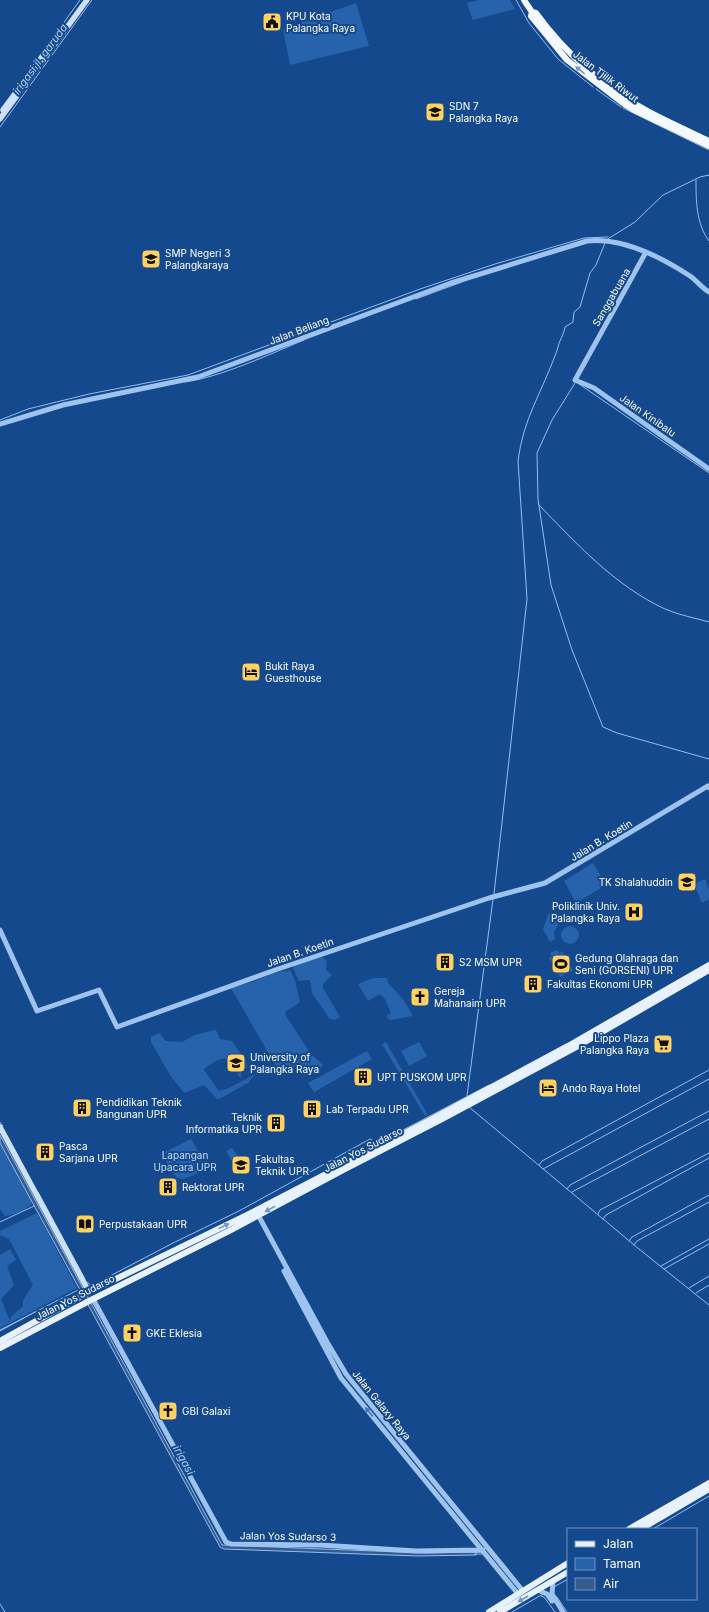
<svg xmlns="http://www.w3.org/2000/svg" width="709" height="1612" font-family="Inter,sans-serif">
<rect width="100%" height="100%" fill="#15498d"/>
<path fill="#2763ac" d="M479 0H510L515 9 473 20 467 3Z
M356 3 369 46 290 65 283 29Z
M593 863 606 885 576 903 564 881Z
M705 879 709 890V899L702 903 694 884Z
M555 911 560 921 554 932 555 939 550 942 543 929 548 915Z
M561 935a9 9 0 1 1 18 0a9 9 0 1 1-18 0Z
M557 950 559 953 562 951 573 970 560 977 549 958 552 956 550 953Z
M322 957 327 961 326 970 332 975 323 984V988L340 1017 335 1020 330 1019C324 1011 319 1003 313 995 310 990 313 985 309 980L299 981 293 968 294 965Z
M290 970 295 980 300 1002 285 1012 286 1016 311 1054 323 1065 320 1069 305 1076 298 1065 281 1075 231 988 255 981 273 973Z
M373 978H387L388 983 403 999 412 1014V1016L391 1020 387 1018V1015L391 1013 385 999 380 994 368 1001 358 984Z
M214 1030H216L220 1039 232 1041 246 1062 247 1067 241 1071V1078L239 1077C229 1054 225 1054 205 1068L204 1070 219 1091 229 1088 255 1074 248 1083 219 1099H217L204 1085 184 1093 170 1075 151 1042V1037L159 1033 166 1041 182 1042 195 1035Z
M386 1042 428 1115 425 1116 382 1044Z
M419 1042 427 1056 409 1066 401 1051Z
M367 1051 372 1059 314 1092 308 1083Z
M191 1139 209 1169 183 1179 177 1178 161 1154Z
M0 1144 32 1203C28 1210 13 1215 5 1216L0 1209Z
M232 1148 240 1159 233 1163 226 1151Z
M37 1213 77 1288 0 1328V1255L10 1249 16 1260 7 1266 14 1285 1 1299 10 1321 11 1317 23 1306V1300L33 1285 9 1239 0 1235V1231Z"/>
<path fill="#365c8f" stroke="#91bef3" d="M0 1135 222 1545 425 1553 476 1552V1555L417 1556 224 1549 220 1547 0 1143Z"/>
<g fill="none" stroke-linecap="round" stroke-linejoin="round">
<path stroke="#91bef3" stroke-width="1" d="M516 0 529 23 558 59 593 87
M60 28 80 0
M21 82 39 57
M596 89 621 107
M623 108 709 150
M0 127 92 0
M696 180C696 200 696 224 709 241
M606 240 635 222 663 195 700 177 709 175
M416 299 462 282
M185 382C221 377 270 354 304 340
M575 383 552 420 537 453 538 499 551 585 572 650 603 727 617 733 709 759
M579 384 709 473
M0 420 28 409 89 394 188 375 420 289 495 264 584 238 608 237
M538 504C576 543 615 586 665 609 679 615 695 618 709 622
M494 894 527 599 518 461C523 419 542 392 556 353 558 349 558 345 560 341 562 336 564 333 565 327L573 322 574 312 580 307 590 273 596 265 605 243
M467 1096 493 899
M469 1107 639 1249 709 1305
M0 1122 3 1126
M539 1165 542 1161 709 1070
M543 1169 709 1079
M567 1189 570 1185 709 1111
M38 1192 85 1279
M572 1192 709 1119
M598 1214 600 1210 709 1153
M603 1219 606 1215 709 1158
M0 1222 34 1206
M629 1241 632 1237 709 1195
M634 1245 637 1241 709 1202
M661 1266 709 1239
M664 1269 709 1244
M87 1282 92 1286
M89 1287 173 1243 239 1211 370 1139 378 1143 382 1141 489 1085
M689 1288 709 1276
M696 1293 709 1285
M0 1330 78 1290
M0 1331 35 1312
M635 1529 640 1526
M653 1529 709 1496
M475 1554H482
M554 1587 568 1579
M541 1596 544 1597 555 1612
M557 1597 567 1612
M0 1604 5 1612
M512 1612 543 1594"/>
<path stroke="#9fc3f0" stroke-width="5" d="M646 252 575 380 594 388 709 469
M0 424 63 405 198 377 451 283 587 241C623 237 661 257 690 276 697 281 702 288 709 292
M0 930 37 1011 99 990 117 1027 275 970 489 898 545 883 708 786 709 788
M257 1213 327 1342 346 1374 523 1591
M284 1271 341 1378 518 1594
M93 1299 226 1542 231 1544 320 1545 416 1551 483 1550
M553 1581 552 1594 563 1612
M538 1590 547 1594 552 1601"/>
<path stroke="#cde1fb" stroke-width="5.5" d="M41 58 60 31
M3 110 23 83
M0 119 87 0
M0 1127 89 1292"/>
<path stroke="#e8f1ff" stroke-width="6" d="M0 1341 87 1293 247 1215 432 1119 568 1046 709 965
M0 1348 91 1300 229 1231 343 1170 442 1119 578 1046 709 970
M629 1529 709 1483
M641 1529 709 1489
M489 1612 568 1563
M500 1612 568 1572"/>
<path stroke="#f4f8ff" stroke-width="6" d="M524 0 532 12 536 13C565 53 606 90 651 113 670 123 690 132 709 141
M532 12 531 16 567 60 624 104 634 110 709 146"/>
</g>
<defs><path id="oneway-solid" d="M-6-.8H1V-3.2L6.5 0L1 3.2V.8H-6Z"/></defs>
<use fill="#7998c0" href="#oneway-solid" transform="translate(580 70) rotate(-141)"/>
<g fill="#7495c0">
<use href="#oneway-solid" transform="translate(270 1209) rotate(151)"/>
<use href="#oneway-solid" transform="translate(224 1226) rotate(-26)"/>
<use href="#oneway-solid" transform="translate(523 1599) rotate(150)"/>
</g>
<use fill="#4574b0" href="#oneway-solid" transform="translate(369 1412) rotate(-130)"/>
<defs>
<g id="civic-square" transform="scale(1)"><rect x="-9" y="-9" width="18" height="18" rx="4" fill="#ffd15e" stroke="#15498d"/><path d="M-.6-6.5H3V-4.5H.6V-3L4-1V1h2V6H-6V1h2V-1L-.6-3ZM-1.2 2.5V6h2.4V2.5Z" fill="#111"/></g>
<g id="school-square" transform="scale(1)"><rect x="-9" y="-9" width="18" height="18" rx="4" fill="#ffd15e" stroke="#15498d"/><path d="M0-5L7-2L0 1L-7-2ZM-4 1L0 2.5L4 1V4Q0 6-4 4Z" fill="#111"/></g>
<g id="hotel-square" transform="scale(1)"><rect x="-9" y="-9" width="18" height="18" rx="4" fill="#ffd15e" stroke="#15498d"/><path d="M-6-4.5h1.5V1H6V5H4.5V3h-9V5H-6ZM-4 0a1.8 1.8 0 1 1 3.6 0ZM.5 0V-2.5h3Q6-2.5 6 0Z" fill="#111"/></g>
<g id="hospital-square" transform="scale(1)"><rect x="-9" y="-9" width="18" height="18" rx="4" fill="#ffd15e" stroke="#15498d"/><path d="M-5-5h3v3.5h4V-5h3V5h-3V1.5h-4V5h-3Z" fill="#111"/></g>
<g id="building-square" transform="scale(1)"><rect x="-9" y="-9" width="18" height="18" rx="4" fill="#ffd15e" stroke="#15498d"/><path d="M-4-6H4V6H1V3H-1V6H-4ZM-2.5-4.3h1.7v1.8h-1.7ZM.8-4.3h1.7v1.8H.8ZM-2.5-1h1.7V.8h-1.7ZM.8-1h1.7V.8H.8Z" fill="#111"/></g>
<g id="stadium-square" transform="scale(1)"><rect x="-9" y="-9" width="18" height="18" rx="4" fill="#ffd15e" stroke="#15498d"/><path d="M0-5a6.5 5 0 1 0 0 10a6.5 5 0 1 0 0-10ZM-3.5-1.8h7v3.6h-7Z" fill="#111"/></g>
<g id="church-square" transform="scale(1)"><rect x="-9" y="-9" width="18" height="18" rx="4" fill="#ffd15e" stroke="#15498d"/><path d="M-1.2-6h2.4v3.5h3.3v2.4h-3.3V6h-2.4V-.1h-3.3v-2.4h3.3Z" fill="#111"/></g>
<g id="supermarket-square" transform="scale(1)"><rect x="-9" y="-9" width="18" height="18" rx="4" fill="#ffd15e" stroke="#15498d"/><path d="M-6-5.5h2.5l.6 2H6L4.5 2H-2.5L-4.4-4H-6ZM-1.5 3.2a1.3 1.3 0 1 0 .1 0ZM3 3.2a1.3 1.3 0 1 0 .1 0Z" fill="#111"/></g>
<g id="university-square" transform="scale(1)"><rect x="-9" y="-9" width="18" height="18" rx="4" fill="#ffd15e" stroke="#15498d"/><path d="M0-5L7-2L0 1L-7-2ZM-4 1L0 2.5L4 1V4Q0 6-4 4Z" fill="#111"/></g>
<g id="library-square" transform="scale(1)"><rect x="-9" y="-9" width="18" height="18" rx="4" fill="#ffd15e" stroke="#15498d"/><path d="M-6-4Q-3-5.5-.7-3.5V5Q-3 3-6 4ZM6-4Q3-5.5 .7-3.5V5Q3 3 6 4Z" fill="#111"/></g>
</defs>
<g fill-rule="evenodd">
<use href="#civic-square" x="272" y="22"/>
<use href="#school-square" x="435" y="112"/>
<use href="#school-square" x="151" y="259"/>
<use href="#hotel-square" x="251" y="672"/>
<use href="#school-square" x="687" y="882"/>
<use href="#hospital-square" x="634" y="912"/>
<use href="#building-square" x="445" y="962"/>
<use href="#stadium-square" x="561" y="964"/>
<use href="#building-square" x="533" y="984"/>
<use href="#church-square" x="420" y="997"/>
<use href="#supermarket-square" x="663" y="1044"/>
<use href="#university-square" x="236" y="1063"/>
<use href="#building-square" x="363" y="1077"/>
<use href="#hotel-square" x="548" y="1088"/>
<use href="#building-square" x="82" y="1108"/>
<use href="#building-square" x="312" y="1109"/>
<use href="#building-square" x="276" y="1123"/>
<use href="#building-square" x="45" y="1152"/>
<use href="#university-square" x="241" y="1165"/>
<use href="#building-square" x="168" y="1187"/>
<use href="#library-square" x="85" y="1224"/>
<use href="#church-square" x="132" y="1333"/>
<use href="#church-square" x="168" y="1411"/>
</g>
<g text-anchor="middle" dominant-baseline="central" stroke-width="4" stroke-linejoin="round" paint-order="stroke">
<g font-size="10" fill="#fff" stroke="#15498d" text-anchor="start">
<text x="286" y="16">KPU Kota<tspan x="286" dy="12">Palangka Raya</tspan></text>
<text x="449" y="106">SDN 7<tspan x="449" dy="12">Palangka Raya</tspan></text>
<text x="165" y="253">SMP Negeri 3<tspan x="165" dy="12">Palangkaraya</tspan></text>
<text x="265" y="666">Bukit Raya<tspan x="265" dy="12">Guesthouse</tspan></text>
<text x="673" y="882" text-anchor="end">TK Shalahuddin</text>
<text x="620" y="906" text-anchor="end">Poliklinik Univ.<tspan x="620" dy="12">Palangka Raya</tspan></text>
<text x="575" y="958">Gedung Olahraga dan<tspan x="575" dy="12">Seni (GORSENI) UPR</tspan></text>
<text x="459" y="962">S2 MSM UPR</text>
<text x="547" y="984">Fakultas Ekonomi UPR</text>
<text x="434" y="991">Gereja<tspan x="434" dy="12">Mahanaim UPR</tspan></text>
<text x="649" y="1038" text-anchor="end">Lippo Plaza<tspan x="649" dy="12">Palangka Raya</tspan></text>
<text x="250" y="1057">University of<tspan x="250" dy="12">Palangka Raya</tspan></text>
<text x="377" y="1077">UPT PUSKOM UPR</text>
<text x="562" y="1088">Ando Raya Hotel</text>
<text x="96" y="1102">Pendidikan Teknik<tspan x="96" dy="12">Bangunan UPR</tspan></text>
<text x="326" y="1109">Lab Terpadu UPR</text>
<text x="262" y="1117" text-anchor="end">Teknik<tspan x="262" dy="12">Informatika UPR</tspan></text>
<text x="59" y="1146">Pasca<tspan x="59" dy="12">Sarjana UPR</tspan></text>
<text x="255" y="1159">Fakultas<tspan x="255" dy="12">Teknik UPR</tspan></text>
<text x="182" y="1187">Rektorat UPR</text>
<text x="99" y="1224">Perpustakaan UPR</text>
<text x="146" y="1333">GKE Eklesia</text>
<text x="182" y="1411">GBI Galaxi</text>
</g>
<g font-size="10" fill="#fff" stroke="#15498d">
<text transform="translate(606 76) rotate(37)">Jalan Tjilik Riwut</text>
<text transform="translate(611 297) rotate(-60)">Sanggabuana</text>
<text transform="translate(299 330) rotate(-21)">Jalan Beliang</text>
<text transform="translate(648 415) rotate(35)">Jalan Kinibalu</text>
<text transform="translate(601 840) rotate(-31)">Jalan B. Koetin</text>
<text transform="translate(300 952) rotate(-19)">Jalan B. Koetin</text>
<text transform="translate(363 1149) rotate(-27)">Jalan Yos Sudarso</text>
<text transform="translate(75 1297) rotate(-27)">Jalan Yos Sudarso</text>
<text transform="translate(382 1405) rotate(51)">Jalan Galaxy Raya</text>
<text transform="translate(288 1536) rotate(1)">Jalan Yos Sudarso 3</text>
</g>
<g font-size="10" fill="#c6defb" stroke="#15498d">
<text x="185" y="1155">Lapangan<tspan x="185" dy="12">Upacara UPR</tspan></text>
</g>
<g font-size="11" font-style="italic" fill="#abcdf7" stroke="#15498d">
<text transform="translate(40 59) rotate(-54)">irigasi jl. garuda</text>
<text transform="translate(184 1460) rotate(61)">irigasi</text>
</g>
</g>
<rect x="567" y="1528" width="130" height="72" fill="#15498d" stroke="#7392bb"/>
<rect x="575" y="1541" width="20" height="6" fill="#e8f1ff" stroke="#7392bb"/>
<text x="603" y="1548" font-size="12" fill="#ffffff">Jalan</text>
<rect x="575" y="1558" width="20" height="12" fill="#2763ac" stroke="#7392bb"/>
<text x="603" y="1568" font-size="12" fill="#ffffff">Taman</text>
<rect x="575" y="1578" width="20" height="12" fill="#365c8f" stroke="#7392bb"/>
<text x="603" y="1588" font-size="12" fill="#ffffff">Air</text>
</svg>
